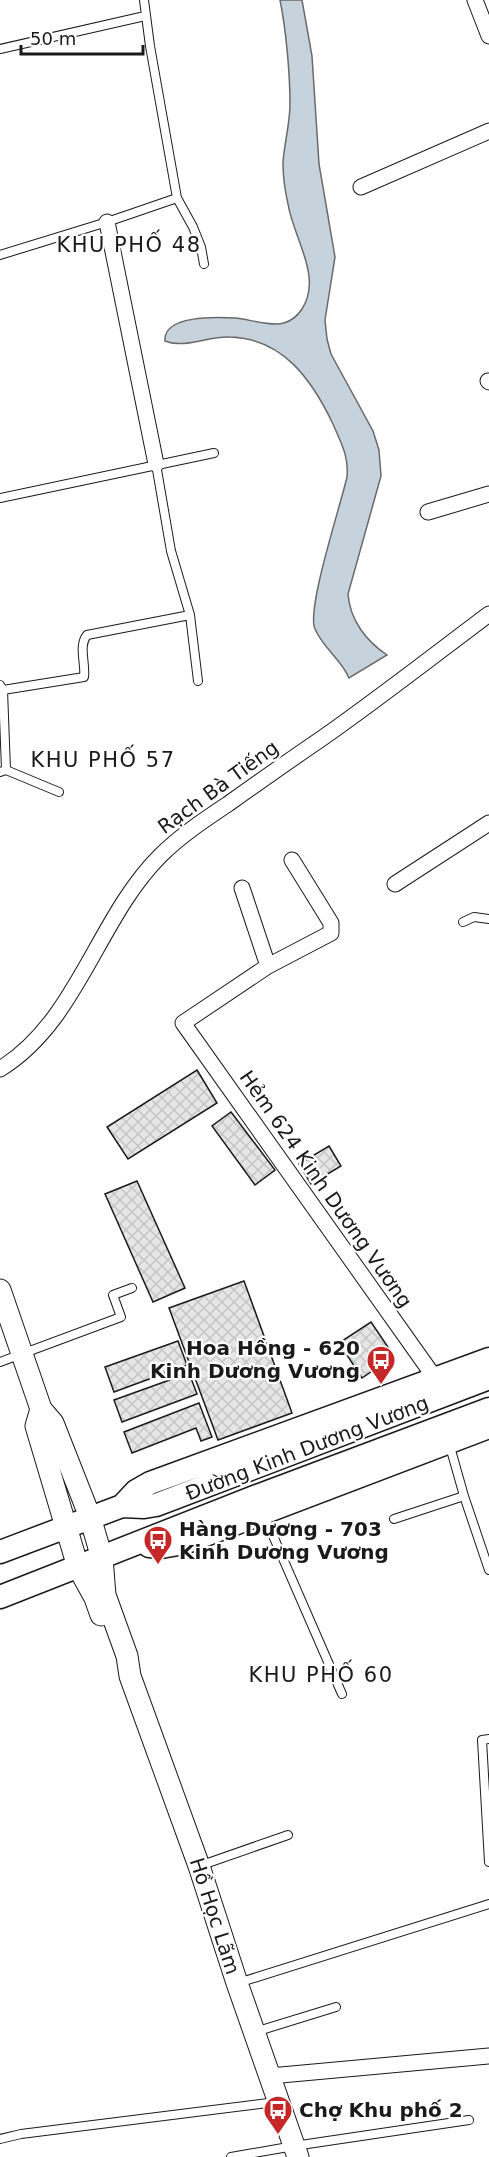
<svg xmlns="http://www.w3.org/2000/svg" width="489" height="2157" font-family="'DejaVu Sans',sans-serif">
<defs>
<pattern id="building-cross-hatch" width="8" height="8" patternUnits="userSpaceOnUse" patternTransform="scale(1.5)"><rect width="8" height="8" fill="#e6e6e6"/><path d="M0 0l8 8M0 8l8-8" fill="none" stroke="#c5c5c5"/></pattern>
</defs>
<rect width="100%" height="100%" fill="#fff"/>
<path fill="#c6d2dc" stroke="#6a6a6a" stroke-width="1.5" d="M280 0H302L312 56 319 164 335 257 325 320 327 339 331 354 373 431 379 450 381 476 348 594C350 620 366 641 387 655L349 678C341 659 323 648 315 629 306 610 341 504 347 477 349 456 341 443 333 424 312 380 283 338 229 337 209 336 184 349 165 341 163 315 216 317 235 318 248 319 272 327 284 323 291 321 298 315 302 309 323 277 293 237 288 204 285 191 283 177 283 163 284 144 290 124 290 104 290 74 286 29 280 0Z"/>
<path fill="url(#building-cross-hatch)" stroke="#1a1a1a" stroke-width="1.5" d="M197 1070 217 1103 128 1159 107 1127Z
M231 1112 275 1170 255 1185 212 1126Z
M329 1146 341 1166 311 1184 299 1164Z
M137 1181 185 1288 153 1302 105 1194Z
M244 1281 292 1413 218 1440 169 1308Z
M371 1322 394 1356 362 1378 339 1343Z
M178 1341 187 1365 114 1392 105 1367Z
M189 1373 197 1394 122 1422 114 1400Z
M199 1403 212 1437 201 1441 196 1428 132 1453 124 1432Z"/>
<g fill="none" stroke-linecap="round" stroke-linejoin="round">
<g stroke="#1a1a1a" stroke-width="10">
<path id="service" d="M144 0 150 46 177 198 193 227 201 247 204 264
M0 49 145 16
M0 255 107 222 177 198
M156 464 171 551 190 615 198 681
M0 498 214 453
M0 685 3 690 6 770
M3 690 84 677C86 664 78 646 87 635L190 615
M0 772 6 770 59 792
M463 922 474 917 489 919
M0 1362 121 1317 113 1295 132 1288
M449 1443 464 1496 489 1570
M264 1515 342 1694
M394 1519 464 1496
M489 1739 482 1740 489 1862
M202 1865 288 1835
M238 1983 489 1904
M255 2032 336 2007
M0 2139 21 2134 276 2102
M231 2157 294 2146 469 2120"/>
</g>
<g stroke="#1a1a1a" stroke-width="17">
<path id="minor" d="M475 0 489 36
M361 187 489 131
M107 222 156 464
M488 381 489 382
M428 512 489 494
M292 860 331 923V933L268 966 183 1023 435 1378
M395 884 489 823
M242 888 268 966
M0 1069C78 1021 97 919 160 856 180 836 204 820 228 804 259 782 290 760 321 739 378 699 433 656 489 614
M270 2076 489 2056"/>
</g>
<g stroke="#1a1a1a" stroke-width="23">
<path id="secondary" d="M0 1290 41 1409 53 1423 90 1517 102 1558 105 1595 127 1656 130 1676 199 1866 237 1983 298 2157
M41 1409 36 1426 78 1567 95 1598 101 1615"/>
</g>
<g stroke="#1a1a1a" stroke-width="25">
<path id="primary" d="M122 1506 136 1491 150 1483 489 1359
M149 1546 161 1547 184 1543 489 1427
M0 1552 122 1506 144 1507 156 1505 489 1378
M0 1597 257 1496 489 1409"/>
</g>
<use href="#service" stroke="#fff" stroke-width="8"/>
<use href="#minor" stroke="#fff" stroke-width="15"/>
<use href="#secondary" stroke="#fff" stroke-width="21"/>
<use href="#primary" stroke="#fff" stroke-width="22"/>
</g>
<defs>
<g id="bus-pin" transform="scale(1.5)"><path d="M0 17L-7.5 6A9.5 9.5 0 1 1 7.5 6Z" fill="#c62828" stroke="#fff"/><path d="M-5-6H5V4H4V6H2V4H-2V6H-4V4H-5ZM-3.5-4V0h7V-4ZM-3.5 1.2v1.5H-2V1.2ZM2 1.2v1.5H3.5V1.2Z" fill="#fff"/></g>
</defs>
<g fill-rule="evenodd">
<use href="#bus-pin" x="381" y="1360"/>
<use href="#bus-pin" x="158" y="1540"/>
<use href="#bus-pin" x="278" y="2110"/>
</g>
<g text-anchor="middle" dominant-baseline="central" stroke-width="4.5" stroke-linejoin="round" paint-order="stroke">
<g font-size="20" fill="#1a1a1a" stroke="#fff">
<text transform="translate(218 787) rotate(-36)">Rạch Bà Tiếng</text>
<text transform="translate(326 1189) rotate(55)">Hẻm 624 Kinh Dương Vương</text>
<text transform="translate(307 1448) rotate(-21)">Đường Kinh Dương Vương</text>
<text transform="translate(215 1916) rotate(72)">Hồ Học Lãm</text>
</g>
<g font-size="20" font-weight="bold" fill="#1a1a1a" stroke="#fff" text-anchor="start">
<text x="360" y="1348" text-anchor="end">Hoa Hồng - 620<tspan x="360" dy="23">Kinh Dương Vương</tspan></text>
<text x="179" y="1529">Hàng Dương - 703<tspan x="179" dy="23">Kinh Dương Vương</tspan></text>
<text x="299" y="2110">Chợ Khu phố 2</text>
</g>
<g font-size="21" letter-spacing="1.5" fill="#1a1a1a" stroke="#fff">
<text x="129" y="245">KHU PHỐ 48</text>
<text x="103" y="760">KHU PHỐ 57</text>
<text x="321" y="1675">KHU PHỐ 60</text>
</g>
</g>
<path d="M21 45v9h122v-9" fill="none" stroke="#1a1a1a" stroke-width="3"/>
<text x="30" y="45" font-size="18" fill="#1a1a1a" stroke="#ffffff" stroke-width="4.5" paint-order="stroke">50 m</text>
</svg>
